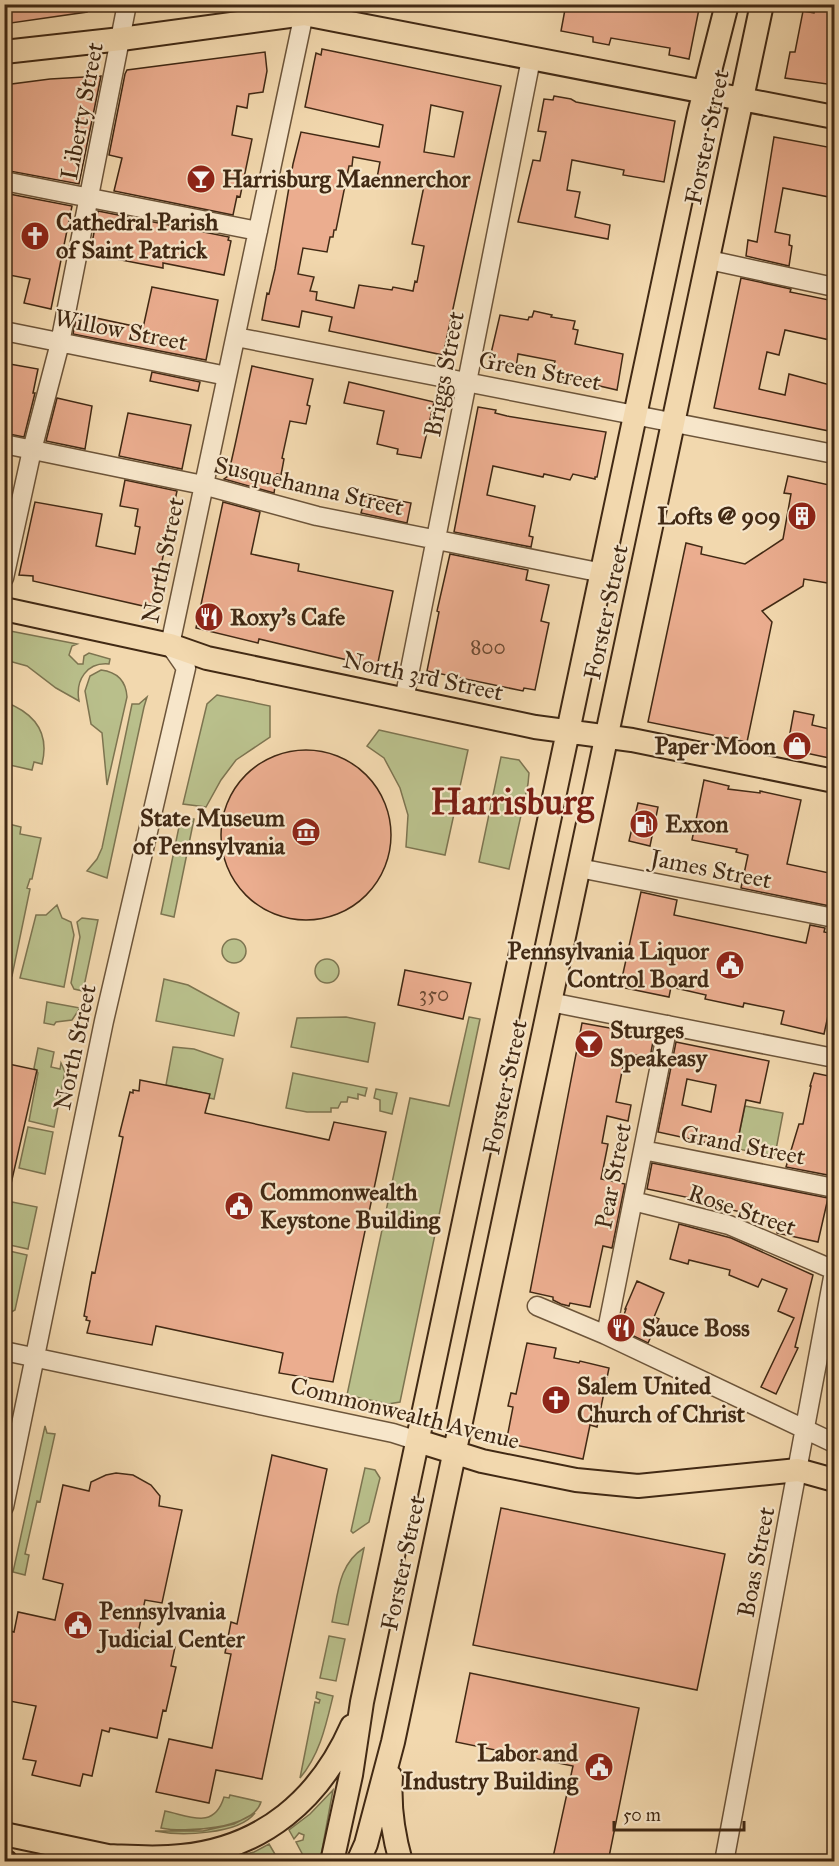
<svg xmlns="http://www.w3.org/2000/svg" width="839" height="1866" font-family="'IM FELL Great Primer',serif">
<rect width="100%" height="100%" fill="#f2d8ae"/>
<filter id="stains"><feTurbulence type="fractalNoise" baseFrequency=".00333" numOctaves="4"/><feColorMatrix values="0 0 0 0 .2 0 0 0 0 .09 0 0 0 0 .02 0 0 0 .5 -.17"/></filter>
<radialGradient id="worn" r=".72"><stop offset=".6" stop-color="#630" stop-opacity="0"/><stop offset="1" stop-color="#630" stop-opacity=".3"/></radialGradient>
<path fill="#b9bf8b" stroke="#7d7450" stroke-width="1.5" d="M5 630 77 644 72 646 69 655 78 664H83L84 656 89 653 110 659 109 664C87 662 75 680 79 701L56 688 27 666 5 660Z
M101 670C117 672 126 680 127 697L107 785 102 733 91 724 85 691 90 676Z
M217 695 270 706V737L236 760 221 780 206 807 183 804 207 704Z
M147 697 144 707 107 878 87 871 97 859 102 848 132 704H139Z
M5 702C34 713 50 732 42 764L34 762 32 770 5 764Z
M379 730 468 750 445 855 406 847 408 815 400 788 384 758 367 746Z
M501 757 519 760 529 773 528 784 509 869 479 862Z
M181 817 194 819 174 917 161 914Z
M5 823 21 827 20 834 41 838 32 879H30L27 888 30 889 12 976 4 975Z
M57 905 62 918 71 922 74 935 64 987 20 978 36 915H46Z
M82 918 98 920 83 991 74 989 71 983 80 937 77 922Z
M222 951a12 12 0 1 1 24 0a12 12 0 1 1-24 0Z
M315 971a12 12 0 1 1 24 0a12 12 0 1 1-24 0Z
M164 979 188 985 239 1013 234 1036 156 1021Z
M47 1002 80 1008 72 1020 56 1022 54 1025 44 1023Z
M346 1017 375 1023 368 1062 291 1047 297 1018Z
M469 1017 480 1019 400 1402 388 1404 347 1395 410 1098 449 1106Z
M173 1047 194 1049 223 1059 214 1099 209 1098V1094L166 1085Z
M38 1048 54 1052 51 1067 60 1069 61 1063 65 1072 54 1127 29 1121 38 1073 34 1068Z
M293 1073 367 1088 365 1096 358 1094V1099L348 1097 347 1102H341L338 1108H331V1112H307L286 1108Z
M376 1089 397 1093 392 1114 380 1111V1100L374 1098Z
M745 1106 783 1113 775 1155 736 1149Z
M28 1127 53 1132 45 1174 19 1168Z
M12 1202 37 1207 28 1249 5 1244Z
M5 1250 27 1255 15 1310 6 1315Z
M45 1426 47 1433 55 1434 40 1502 37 1501 25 1554 29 1555 25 1575 13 1572Z
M365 1468 375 1470 380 1478 369 1522 353 1533 351 1531Z
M364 1548 348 1625 332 1622C338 1595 338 1564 364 1548Z
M329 1636 345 1639 336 1681 320 1678Z
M317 1692 333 1696C326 1725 320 1754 300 1778L315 1702 319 1703 320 1700 316 1698Z
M333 1790 320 1861H306L296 1842 303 1840 304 1835 299 1833 294 1839 289 1830 310 1814Z
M230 1795 261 1802C253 1829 184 1833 161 1828L165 1811C190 1816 214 1830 224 1797L229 1798Z
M255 1813C238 1835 180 1836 155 1831H203L234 1824Z
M269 1844 279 1861H220L254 1852Z"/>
<path fill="#ebad8f" stroke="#412914" stroke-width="1.5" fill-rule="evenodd" d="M4 4H86L87 12 4 24Z
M566 4H700L689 59 669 55 670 48 611 38 609 45 593 42V37L561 31Z
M816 4H834V85L785 78 790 52H795L803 11 814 13Z
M322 49 501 86 443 355 329 331 332 317 302 311 299 327 262 320 267 293 269 294 275 269 293 164 301 132 379 147 383 125 305 107 316 53 321 55ZM431 105 463 112 454 157 424 152ZM353 157 380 162 377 178 424 186 412 244 424 246 417 282 415 281 413 291 393 287 392 290 359 285 354 308 316 300 317 292 310 291 314 277 298 274 303 248 327 252 330 237H333L334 230H336L349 166H352Z
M265 52 267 71 263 92 249 94 247 108 237 106 232 135 252 139 240 197 237 196 233 215 114 191 122 158 109 155 125 74 127 70Z
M101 76 79 184 4 170V85L50 79Z
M554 96 571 99 576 102 675 121 664 182 623 175 624 170 572 160 567 190 580 192 575 217 610 225 608 239 518 222 533 160 540 161 546 132 538 131 544 99 553 100Z
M774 137 833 148 832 154H834V198L783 188 775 232 790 235 789 245 792 246 789 266 746 256 748 240 757 242Z
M4 193 72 206 51 309 24 303 30 279 9 275 10 266 4 265Z
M98 211 229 237 228 240 231 241 224 275 163 263V268L90 254Z
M741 278 791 289 790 292 834 301V341L785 330 779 355 767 352 759 389 785 395 789 374 834 386V432L714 408Z
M152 287 218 300 206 360 73 334 77 314 143 328Z
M534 311 552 315 551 317 575 321 573 329 578 330 575 344 623 354 617 390 552 375 555 361 518 354 516 368 489 362 500 315 528 320 529 317H532Z
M4 363 38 369 33 393H35L24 437 4 433Z
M252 366 313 379 307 405 310 406 306 424 290 421 282 458 284 459 281 475 277 474 274 493 224 479 228 476 235 445Z
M152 372 200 382 198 391 150 381Z
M349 382 434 402 421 458 397 454 398 449 377 444 384 411 344 403Z
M57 398 92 406 85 449 46 441Z
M478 407 496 410 495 413 507 416 606 432 597 477H595V479L573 474 570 480 544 474 543 477 493 466 487 495 535 506 529 536 533 537 531 547 454 532Z
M128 413 191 425 182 469 119 456Z
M788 476 834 486V584L804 579 803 586 762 611 772 622 747 742 648 722 686 543 702 547 701 554 745 564 783 539 791 494 784 493Z
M125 480 177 491 152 608 33 581V576L19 575 35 502 102 514 96 546 135 554 140 527 135 526 138 509 120 506Z
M366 494 411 503 407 523 361 513Z
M223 502 260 512 251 554 299 564 298 571 393 591 377 667 259 639 258 643 196 628Z
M450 554 528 570 526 580 549 585 541 621 549 623 535 690 524 688 523 691 427 671 439 612 437 611Z
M794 711 814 715 812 725 834 730V759L787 749Z
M221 835a85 85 0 1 1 170 0a85 85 0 1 1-170 0Z
M704 780 729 786 728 789 760 793V791L801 800 787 864 834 874V884L830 906 741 888 748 855 736 852 737 849 692 840Z
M638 803 658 807 650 846 629 841Z
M641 892 677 900 674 915 806 943 810 925 825 928 824 932 834 934V988L824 1034 781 1024 784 1011 744 1003 743 1007 705 999 706 995 671 987 669 997 620 987Z
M405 970 471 983 463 1019 398 1005Z
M582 1023 654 1036 650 1058 630 1054 629 1057 625 1056 616 1102 631 1105 628 1121 607 1116 602 1143 608 1144 601 1179 625 1184 612 1248 603 1246 590 1307 570 1303 569 1306 561 1304 553 1300V1297L530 1292Z
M676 1042 769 1061 760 1103 746 1100 736 1149 658 1132ZM687 1079 716 1085 711 1112 682 1105Z
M4 1063 37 1070 11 1184 4 1183Z
M814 1073 834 1077V1169L833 1176 786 1167 799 1124H803L811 1086H810Z
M140 1080 210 1094 205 1113 329 1140 334 1122 386 1132 333 1382 279 1373 283 1353 156 1326 152 1345 87 1333 90 1321 86 1320 87 1317 84 1316 92 1272 95 1273 123 1137 119 1136 130 1092 133 1093V1090L139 1091Z
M652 1163 828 1198 818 1242 777 1233 778 1219 705 1205V1201L647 1189Z
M679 1224 731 1238 813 1275 795 1347 798 1348 776 1394 761 1387 794 1318 778 1311 787 1289 762 1279 758 1287 729 1275 730 1270 689 1260 688 1264 670 1259Z
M637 1281 664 1293 654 1317 659 1319 648 1343 619 1329 626 1309H625Z
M527 1343 556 1348 554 1358 579 1363 580 1361 609 1368 597 1427 590 1425 583 1459 506 1443 513 1407 508 1406 511 1393 516 1394Z
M272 1455 327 1469 262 1779 216 1770 209 1803 156 1792 169 1739 212 1748 231 1654 225 1653 231 1622 237 1624Z
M116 1473 133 1475 151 1485 160 1496 159 1506 182 1510 162 1603 145 1600 137 1638 175 1647 171 1666 176 1667 166 1711 163 1710 157 1738 110 1728 109 1732 102 1730 92 1776 83 1774 80 1786 32 1775 36 1761 23 1759 36 1706 4 1700V1655L10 1631 14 1632 18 1612 55 1620 63 1584 43 1579 63 1485 89 1491 91 1482 106 1475Z
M501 1508 725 1554 697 1690 473 1645Z
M470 1673 639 1708 608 1862H552L573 1766 456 1742Z"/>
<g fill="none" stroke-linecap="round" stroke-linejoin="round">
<g stroke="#6d553a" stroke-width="21">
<path id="minor" d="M4 181 258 231
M709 260 834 287
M4 331 227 376
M236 337 834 454
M4 444 203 485 317 516 603 573
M4 578 32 450 60 343 127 4
M404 700 531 59
M579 868 834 918
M550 1002 834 1058
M643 1150 834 1188
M633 1201 729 1225 834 1270
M537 1306 606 1335 834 1443
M606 1335 668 1025
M4 1351 393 1433 418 1441
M4 1507 104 1021 186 668 170 645 306 4
M724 1862 834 1272"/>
</g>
<g stroke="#412914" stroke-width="26">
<path id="major" d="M4 52 121 39 304 14 834 117
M4 609 170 645 207 658 535 727 632 740 834 781
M418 1441 482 1461 576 1480 638 1486 798 1470 834 1480
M391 1777C389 1806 393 1834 401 1862
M4 1834 122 1859
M108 1856C133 1857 157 1859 182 1856 263 1848 320 1799 352 1726
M4 1861 6 1862
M332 1862 351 1775 362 1702 699 114 727 4
M358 1862 366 1844 393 1742 762 4"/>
</g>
<use href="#minor" stroke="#f7e6ca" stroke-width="18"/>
<use href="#major" stroke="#f2d8ae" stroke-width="22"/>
</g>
<defs>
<g id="bar-disc" transform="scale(1.5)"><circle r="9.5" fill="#8f2418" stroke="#f7e6ca"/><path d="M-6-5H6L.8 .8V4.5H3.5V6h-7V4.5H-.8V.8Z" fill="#fff"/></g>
<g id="church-disc" transform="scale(1.5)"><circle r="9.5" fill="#8f2418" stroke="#f7e6ca"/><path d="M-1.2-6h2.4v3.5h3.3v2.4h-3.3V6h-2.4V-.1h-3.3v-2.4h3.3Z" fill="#fff"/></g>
<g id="building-disc" transform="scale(1.5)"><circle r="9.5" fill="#8f2418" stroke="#f7e6ca"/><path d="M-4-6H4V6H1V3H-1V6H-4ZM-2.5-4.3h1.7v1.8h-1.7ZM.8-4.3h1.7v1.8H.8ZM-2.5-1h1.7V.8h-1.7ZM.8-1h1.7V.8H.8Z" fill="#fff"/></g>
<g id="restaurant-disc" transform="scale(1.5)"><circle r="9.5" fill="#8f2418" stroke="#f7e6ca"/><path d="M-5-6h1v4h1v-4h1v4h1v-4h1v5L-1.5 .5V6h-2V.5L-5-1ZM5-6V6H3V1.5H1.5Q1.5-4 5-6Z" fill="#fff"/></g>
<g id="shop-disc" transform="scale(1.5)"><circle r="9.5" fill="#8f2418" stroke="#f7e6ca"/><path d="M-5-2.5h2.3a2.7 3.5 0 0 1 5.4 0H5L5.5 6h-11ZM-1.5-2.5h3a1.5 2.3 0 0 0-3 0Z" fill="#fff"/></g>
<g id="fuel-disc" transform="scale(1.5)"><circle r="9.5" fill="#8f2418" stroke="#f7e6ca"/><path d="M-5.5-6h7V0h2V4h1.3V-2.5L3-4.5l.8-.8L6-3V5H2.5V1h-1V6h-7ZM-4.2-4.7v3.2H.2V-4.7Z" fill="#fff"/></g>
<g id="museum-disc" transform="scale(1.5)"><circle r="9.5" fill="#8f2418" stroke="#f7e6ca"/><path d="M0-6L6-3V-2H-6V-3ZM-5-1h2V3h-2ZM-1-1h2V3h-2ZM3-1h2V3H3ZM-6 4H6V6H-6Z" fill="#fff"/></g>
<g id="civic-disc" transform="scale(1.5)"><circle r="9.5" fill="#8f2418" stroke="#f7e6ca"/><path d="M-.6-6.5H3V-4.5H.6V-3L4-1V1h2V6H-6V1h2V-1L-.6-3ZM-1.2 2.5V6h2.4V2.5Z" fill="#fff"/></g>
</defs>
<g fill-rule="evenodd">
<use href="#bar-disc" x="201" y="179"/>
<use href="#church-disc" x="35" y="236"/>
<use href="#building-disc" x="802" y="516"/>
<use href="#restaurant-disc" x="209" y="617"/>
<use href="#shop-disc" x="797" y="746"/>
<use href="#fuel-disc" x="644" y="824"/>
<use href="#museum-disc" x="306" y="832"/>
<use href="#civic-disc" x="730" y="965"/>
<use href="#bar-disc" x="589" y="1044"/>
<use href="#civic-disc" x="239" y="1206"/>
<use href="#restaurant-disc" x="621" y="1328"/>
<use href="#church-disc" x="556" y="1400"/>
<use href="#civic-disc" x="78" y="1625"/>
<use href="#civic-disc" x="599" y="1767"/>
</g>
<g text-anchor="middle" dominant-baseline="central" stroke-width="4.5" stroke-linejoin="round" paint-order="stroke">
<g font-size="21" fill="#6c4a33">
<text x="488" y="647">800</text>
<text x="434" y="994">350</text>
</g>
<g font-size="24" fill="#412914" stroke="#f7e6ca">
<text transform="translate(82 111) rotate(-79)">Liberty Street</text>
<text transform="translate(707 137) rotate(-78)">Forster Street</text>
<text transform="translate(121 330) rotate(11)">Willow Street</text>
<text transform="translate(540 371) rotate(11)">Green Street</text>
<text transform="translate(444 374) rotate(-79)">Briggs Street</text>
<text transform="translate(309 486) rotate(13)">Susquehanna Street</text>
<text transform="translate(163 560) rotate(-78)">North Street</text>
<text transform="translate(606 612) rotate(-78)">Forster Street</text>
<text transform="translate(423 676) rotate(12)">North 3rd Street</text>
<text transform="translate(711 869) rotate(11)">James Street</text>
<text transform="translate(75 1047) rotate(-78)">North Street</text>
<text transform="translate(505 1087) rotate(-78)">Forster Street</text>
<text transform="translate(743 1145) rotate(11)">Grand Street</text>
<text transform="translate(613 1176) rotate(-79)">Pear Street</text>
<text transform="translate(742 1210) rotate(19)">Rose Street</text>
<text transform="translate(405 1413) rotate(14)">Commonwealth Avenue</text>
<text transform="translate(756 1562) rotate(-79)">Boas Street</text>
<text transform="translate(403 1563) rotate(-78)">Forster Street</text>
</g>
<g font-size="24" font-weight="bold" fill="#412914" stroke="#f7e6ca" text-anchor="start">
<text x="222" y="179">Harrisburg Maennerchor</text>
<text x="56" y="222">Cathedral Parish<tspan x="56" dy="28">of Saint Patrick</tspan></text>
<text x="781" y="516" text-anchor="end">Lofts @ 909</text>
<text x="230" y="617">Roxy's Cafe</text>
<text x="776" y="746" text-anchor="end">Paper Moon</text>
<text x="285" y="818" text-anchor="end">State Museum<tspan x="285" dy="28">of Pennsylvania</tspan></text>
<text x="665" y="824">Exxon</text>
<text x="709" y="951" text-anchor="end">Pennsylvania Liquor<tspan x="709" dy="28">Control Board</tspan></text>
<text x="610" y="1030">Sturges<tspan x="610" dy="28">Speakeasy</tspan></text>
<text x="260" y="1192">Commonwealth<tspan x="260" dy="28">Keystone Building</tspan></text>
<text x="642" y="1328">Sauce Boss</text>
<text x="577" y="1386">Salem United<tspan x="577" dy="28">Church of Christ</tspan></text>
<text x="99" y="1611">Pennsylvania<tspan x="99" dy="28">Judicial Center</tspan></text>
<text x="578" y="1753" text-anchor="end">Labor and<tspan x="578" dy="28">Industry Building</tspan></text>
</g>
<g font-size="36" font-weight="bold" fill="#7a1f14" stroke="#f7e6ca">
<text x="512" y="802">Harrisburg</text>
</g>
</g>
<rect width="839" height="1866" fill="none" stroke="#f2d8ae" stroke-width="24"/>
<rect x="6" y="6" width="827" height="1854" fill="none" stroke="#412914" stroke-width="3"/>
<rect x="12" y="12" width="815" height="1842" fill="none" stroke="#412914" stroke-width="1.5"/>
<path d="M614 1821v9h130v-9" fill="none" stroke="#412914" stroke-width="3"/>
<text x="623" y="1821" font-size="18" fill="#412914" stroke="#f7e6ca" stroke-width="4.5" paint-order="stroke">50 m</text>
<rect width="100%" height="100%" filter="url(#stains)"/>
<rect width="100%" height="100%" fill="url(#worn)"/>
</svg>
